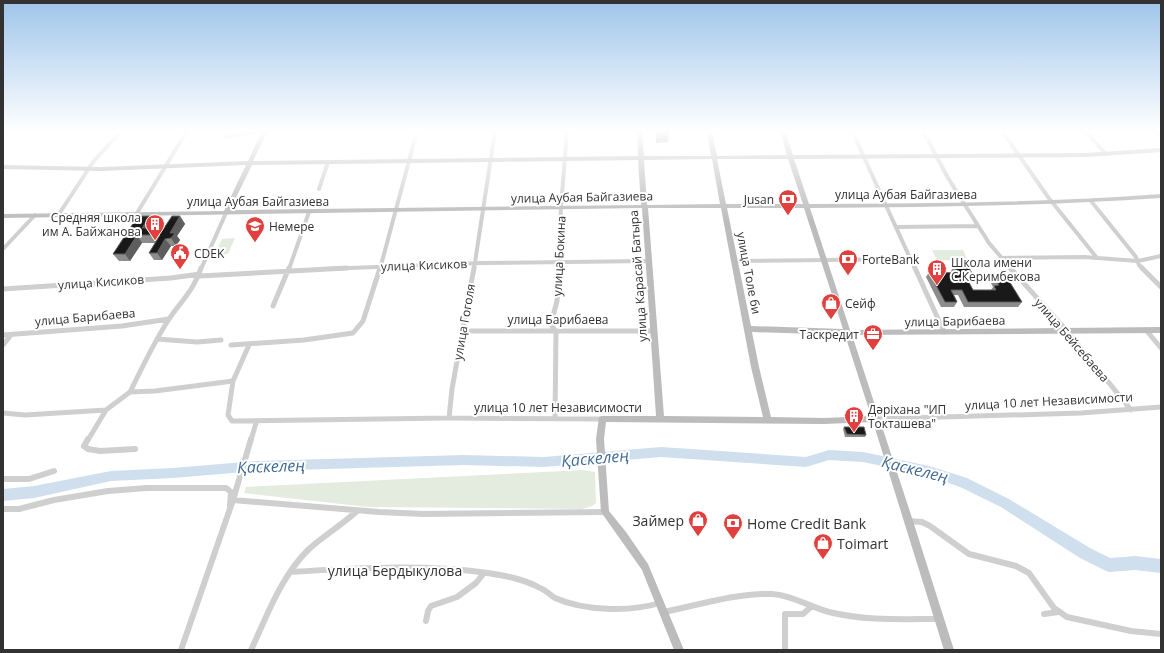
<svg xmlns="http://www.w3.org/2000/svg" width="1164" height="653" font-family="'Open Sans',sans-serif">
<rect width="100%" height="100%" fill="#fff"/>
<path fill="#e4ebdf" d="M235 238 228 254 215 255 222 239Z
M932 250H963L968 261 937 260Z
M584 470 595 472 596 503 592 506 582 509 368 507 244 493 246 487Z"/>
<g fill="none" stroke-linecap="round" stroke-linejoin="round">
<path fill="#cfdfed" fill-rule="evenodd" d="M661 447 806 457 829 450 863 452 929 466 967 478 1009 499 1090 548 1110 558 1135 556 1161 559V573L1135 570 1109 572 1104 570 1080 558 1001 507 960 487 929 476 863 462 829 460 806 467 661 457 544 467 464 465 257 471 173 478 111 481 34 498 3 501V489L34 486 111 471 173 468 257 461 464 455 544 457Z"/>
<path stroke="#cfcfcf" stroke-width="4" d="M852 131 915 269
M923 131 948 178 989 243 1011 269
M1002 131 1048 197 1097 258
M1085 131 1106 154
M1155 131 1161 135
M226 137 259 131
M319 189 328 162
M1091 201 1136 257 1139 265 1143 269
M137 213 187 131
M59 214 93 162 121 131
M896 227 978 226
M3 249 35 215
M1001 258 1084 257 1138 261 1161 256
M734 261 910 259
M201 269 226 213
M289 269 309 212
M324 269 480 263 648 261
M380 269 417 131
M474 269 495 131
M559 269 561 207 567 131"/>
<path stroke="#cfcfcf" stroke-width="5" d="M915 268 944 332
M1010 268 1067 331 1131 410
M1142 268 1161 287
M200 276 347 268
M3 289 171 278 200 274
M273 306 289 268
M1146 330 1161 348
M463 331H652
M555 331 551 324 557 301 559 268
M3 335 122 326 169 319
M157 339 197 342 221 340
M3 345 11 335
M231 345 304 340 353 333 363 321 380 268
M233 381 249 345
M130 392C142 368 154 342 169 319 182 300 194 290 201 268
M3 413 25 415 106 410 130 392 155 391 233 381 228 415 232 421 449 418 602 419
M449 418 452 389 474 268
M555 418 556 331
M876 419 1081 413 1161 407
M88 440 106 410
M251 440 256 423"/>
<path stroke="#cfcfcf" stroke-width="6" d="M88 439 84 446 88 449 100 451 135 449
M3 479H29L54 471
M233 500 379 512 424 514 605 512
M3 509H19L54 500 108 491 147 488H226L231 492 230 506
M909 521 922 522 930 526 969 554 1016 566 1029 573 1054 608 1067 617 1131 631 1161 634
M290 572C355 568 422 564 488 573 506 576 524 579 540 588 546 590 550 595 555 598 584 611 630 612 660 603
M664 612C699 605 736 593 772 594 792 595 810 607 829 612 865 621 902 619 938 619
M1044 614 1058 612
M426 621 428 611 431 606 457 597 476 583 484 573
M181 650 233 500 251 439
M251 650C267 616 281 576 309 549 323 536 342 525 357 511
M785 650V614H803L812 606"/>
<path fill="#bcbcbc" fill-rule="evenodd" d="M262 131H268L253 161 638 156 637 131H642L644 156H711L707 131H712L717 156 787 155 780 131H785L793 155 1085 153 1161 148V152L1085 157 794 159 809 204C926 203 1044 203 1161 194V198C1044 206 927 207 810 208L850 330 1161 327V333L852 335 913 521 954 650H944L873 422 824 424 606 422 604 439 609 511 626 532 648 564 684 650H674L642 570 601 512 596 439 599 417 602 416H656L642 208 3 218V214L224 211 246 165 101 171 3 169V165L101 167 248 161ZM712 159 720 204 647 205 644 160ZM717 159H788L803 204H726ZM638 160 641 205 230 210 252 165ZM648 208H721L751 367 763 417 664 416ZM727 208H804L843 329 751 326ZM752 332 845 335 871 416 824 418 771 417 759 367Z"/>
</g>
<path fill="#8c8c8c" d="M656 131H669L668 142 656 143Z
M150 216 155 224 152 228H164L180 216 185 224 177 236 180 240 176 246H171L162 260H154L149 253 155 243H142L130 261H119L113 254Z
M954 266 973 275 970 280H967L973 290H991L993 287 990 281 993 276 1022 302 1018 307H964L958 295H954L957 302 954 307H941L926 277 929 272 952 273 951 271Z
M844 427 866 435 865 437H845L843 429Z"/>
<path fill="#5e5e5e" d="M150 216 155 224 148 235 142 228Z
M180 216 185 224 177 236 180 240 176 246 171 238 170 233Z
M137 235 142 243 130 261 125 254Z
M165 239 171 246 162 260 157 253Z"/>
<path fill="#191919" stroke="#5e5e5e" d="M657 131H669V133H657Z
M138 216H150L142 228H164L172 216H180L170 233H175L171 238 165 239 157 253H149L160 235H137L125 254H113Z
M954 266H968L973 275H965L973 290H996L994 286 999 285 993 276H1006L1022 302H968L962 290H951L957 302H945L929 272 958 273Z
M844 427H864L866 435 847 434Z"/>
<linearGradient id="sky" x2="0" y2="1"><stop stop-color="#9ec5ea"/><stop offset="0.59" stop-color="#fff"/><stop offset="1" stop-color="#fff" stop-opacity="0"/></linearGradient>
<rect width="1164" height="222" fill="url(#sky)"/>
<defs>
<g id="bank-pin" transform="scale(1)"><path d="M0 17L-7.5 6A9.5 9.5 0 1 1 7.5 6Z" fill="#e0413e" stroke="#fff"/><path d="M-6-4H6V4H-6ZM0-2.3a2.3 2.3 0 1 0 0 4.6a2.3 2.3 0 1 0 0-4.6Z" fill="#fff"/></g>
<g id="building-pin" transform="scale(1)"><path d="M0 17L-7.5 6A9.5 9.5 0 1 1 7.5 6Z" fill="#e0413e" stroke="#fff"/><path d="M-4-6H4V6H1V3H-1V6H-4ZM-2.5-4.3h1.7v1.8h-1.7ZM.8-4.3h1.7v1.8H.8ZM-2.5-1h1.7V.8h-1.7ZM.8-1h1.7V.8H.8Z" fill="#fff"/></g>
<g id="school-pin" transform="scale(1)"><path d="M0 17L-7.5 6A9.5 9.5 0 1 1 7.5 6Z" fill="#e0413e" stroke="#fff"/><path d="M0-5L7-2L0 1L-7-2ZM-4 1L0 2.5L4 1V4Q0 6-4 4Z" fill="#fff"/></g>
<g id="civic-pin" transform="scale(1)"><path d="M0 17L-7.5 6A9.5 9.5 0 1 1 7.5 6Z" fill="#e0413e" stroke="#fff"/><path d="M-.6-6.5H3V-4.5H.6V-3L4-1V1h2V6H-6V1h2V-1L-.6-3ZM-1.2 2.5V6h2.4V2.5Z" fill="#fff"/></g>
<g id="shop-pin" transform="scale(1)"><path d="M0 17L-7.5 6A9.5 9.5 0 1 1 7.5 6Z" fill="#e0413e" stroke="#fff"/><path d="M-5-2.5h2.3a2.7 3.5 0 0 1 5.4 0H5L5.5 6h-11ZM-1.5-2.5h3a1.5 2.3 0 0 0-3 0Z" fill="#fff"/></g>
<g id="office-pin" transform="scale(1)"><path d="M0 17L-7.5 6A9.5 9.5 0 1 1 7.5 6Z" fill="#e0413e" stroke="#fff"/><path d="M-6-3h4V-5.5h4V-3h4V5H-6ZM-1-4.5V-3h2v-1.5ZM-6 0V1H6V0Z" fill="#fff"/></g>
</defs>
<g fill-rule="evenodd">
<use href="#bank-pin" x="788" y="199"/>
<use href="#building-pin" x="155" y="224"/>
<use href="#school-pin" x="255" y="226"/>
<use href="#civic-pin" x="180" y="253"/>
<use href="#bank-pin" x="848" y="259"/>
<use href="#building-pin" x="937" y="269"/>
<use href="#shop-pin" x="831" y="303"/>
<use href="#office-pin" x="873" y="334"/>
<use href="#building-pin" x="854" y="416"/>
<use href="#shop-pin" x="698" y="520"/>
<use href="#bank-pin" x="733" y="523"/>
<use href="#shop-pin" x="823" y="543"/>
</g>
<g text-anchor="middle" dominant-baseline="central" stroke-width="4" stroke-linejoin="round" paint-order="stroke">
<g font-size="12" fill="#323232" stroke="#fff">
<text x="906" y="194">улица Аубая Байгазиева</text>
<text transform="translate(582 197) rotate(-1)">улица Аубая Байгазиева</text>
<text x="258" y="201">улица Аубая Байгазиева</text>
<text transform="translate(559 256) rotate(-87)">улица Бокина</text>
<text transform="translate(424 265) rotate(-2)">улица Кисиков</text>
<text transform="translate(749 273) rotate(79)">улица Толе би</text>
<text transform="translate(638 276) rotate(-94)">улица Карасай Батыра</text>
<text transform="translate(101 282) rotate(-4)">улица Кисиков</text>
<text transform="translate(85 317) rotate(-5)">улица Барибаева</text>
<text x="558" y="319">улица Барибаева</text>
<text transform="translate(955 321) rotate(-1)">улица Барибаева</text>
<text transform="translate(464 322) rotate(-80)">улица Гоголя</text>
<text transform="translate(1072 340) rotate(49)">улица Бейсебаева</text>
<text transform="translate(1049 401) rotate(-3)">улица 10 лет Независимости</text>
<text x="558" y="407">улица 10 лет Независимости</text>
</g>
<g font-size="12" fill="#323232" stroke="#fff" text-anchor="start">
<text x="774" y="199" text-anchor="end">Jusan</text>
<text x="141" y="217" text-anchor="end">Средняя школа<tspan x="141" dy="14">им А. Байжанова</tspan></text>
<text x="269" y="226">Немере</text>
<text x="194" y="253">CDEK</text>
<text x="862" y="259">ForteBank</text>
<text x="951" y="262">Школа имени<tspan x="951" dy="14">С.Керимбекова</tspan></text>
<text x="845" y="303">Сейф</text>
<text x="859" y="334" text-anchor="end">Таскредит</text>
<text x="868" y="409">Дәріхана "ИП<tspan x="868" dy="14">Токташева"</tspan></text>
</g>
<g font-size="14" fill="#323232" stroke="#fff" text-anchor="start">
<text x="684" y="520" text-anchor="end">Займер</text>
<text x="747" y="523">Home Credit Bank</text>
<text x="837" y="543">Toimart</text>
</g>
<g font-size="14" fill="#323232" stroke="#fff">
<text x="395" y="570">улица Бердыкулова</text>
</g>
<g font-size="16" font-style="italic" fill="#426c93" stroke="#fff">
<text transform="translate(595 458) rotate(-5)">Қаскелең</text>
<text transform="translate(271 466) rotate(-2)">Қаскелең</text>
<text transform="translate(915 469) rotate(14)">Қаскелең</text>
</g>
</g>
<rect width="1164" height="653" fill="none" stroke="#323232" stroke-width="8"/>
</svg>
